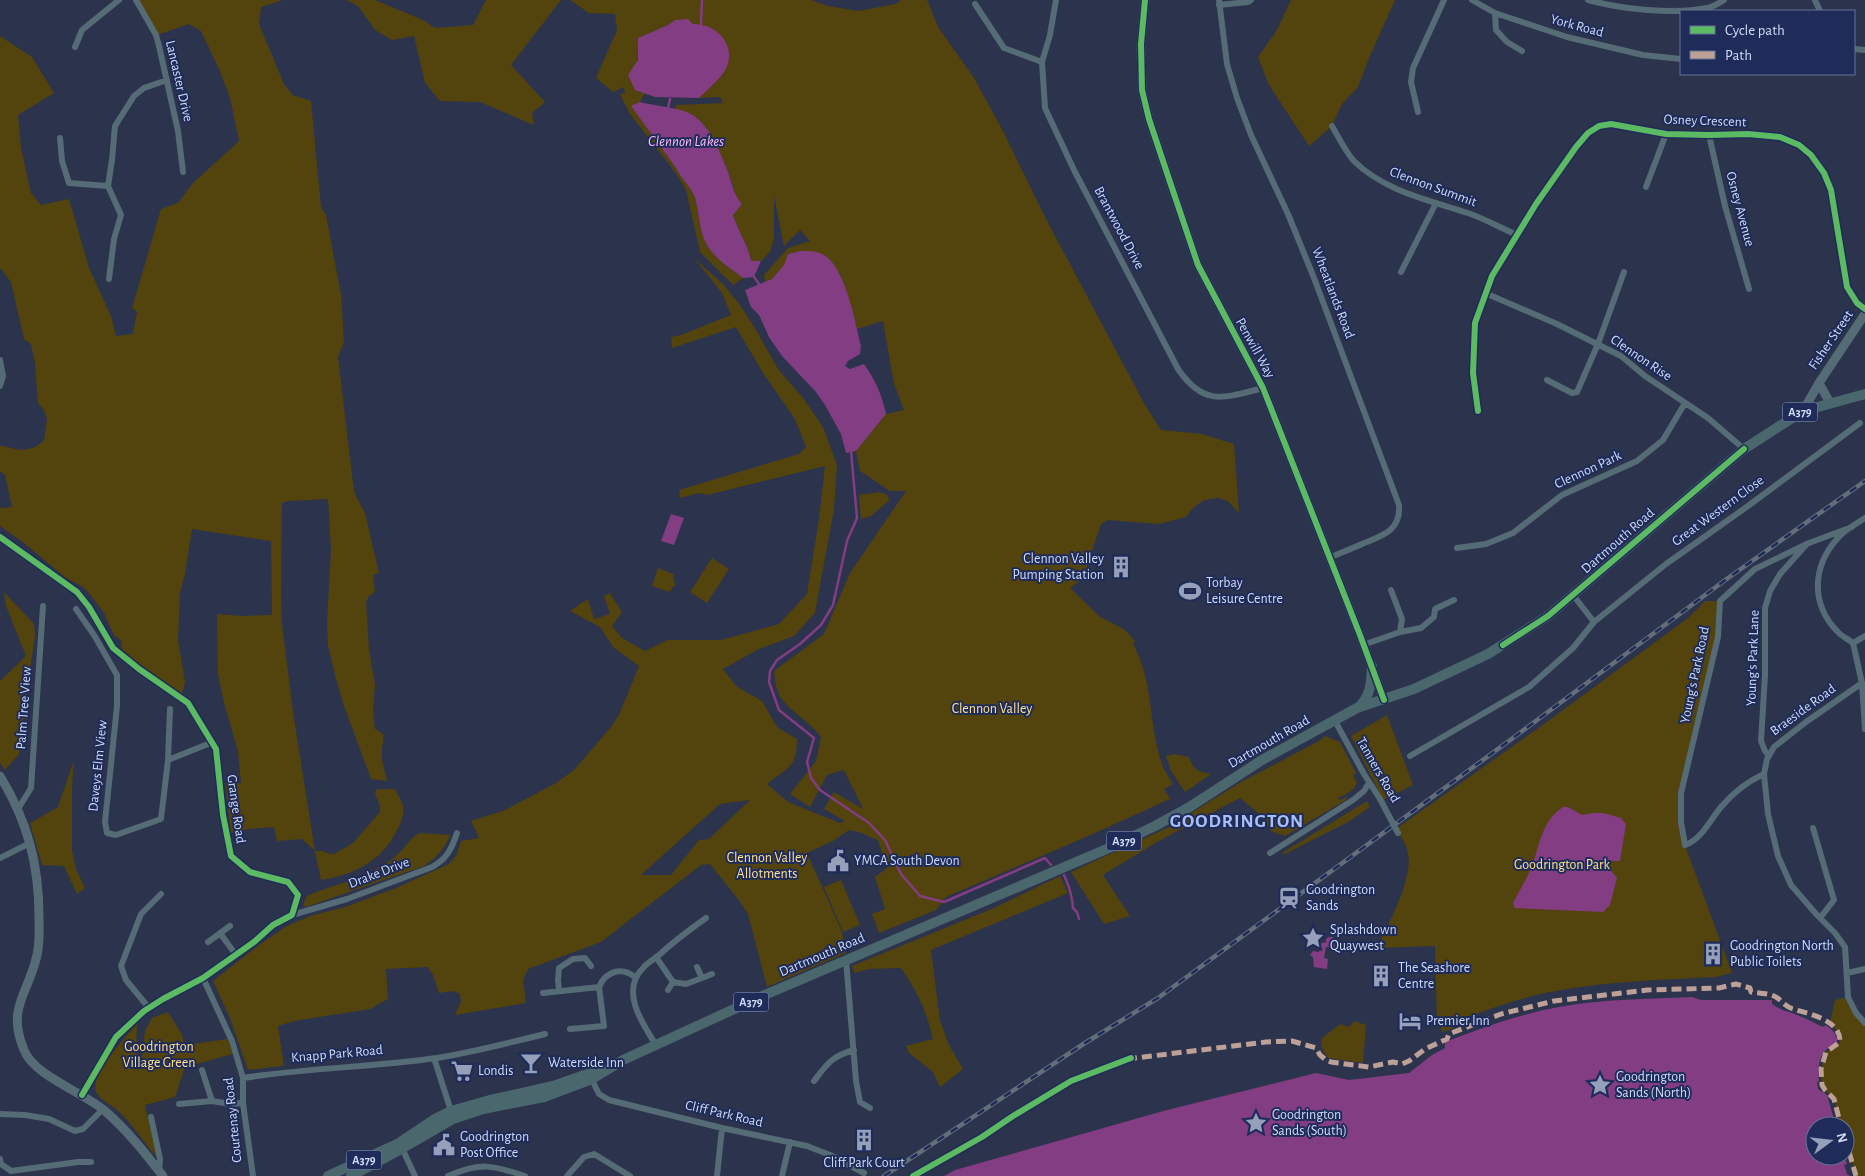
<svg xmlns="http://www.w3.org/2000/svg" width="1865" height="1176" font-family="'Alegreya Sans',sans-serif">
<rect width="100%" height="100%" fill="#2c334c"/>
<path fill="#53430c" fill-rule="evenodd" d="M137 0H283L261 7 259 24 284 84 293 95 311 101 321 207 326 215 341 294 344 342 338 357 353 483 355 494 365 513 379 573 373 575 375 592 369 596 366 602 369 649 375 685 373 710 375 729 383 734C384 742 382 744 382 751 381 761 385 771 387 781L371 779 344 706 336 679 328 645 327 623 331 550 328 499 289 501 282 503 281 597 282 624 293 712 315 851H323L327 853 334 854 353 843 380 812 379 803 375 794 377 789H395C397 794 402 801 403 806 405 814 400 826 396 832 381 862 353 875 321 880L315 851 302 839 277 841 274 827 248 829 231 833 225 783H241L238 751 224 703 218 674 217 614 242 616 272 615 271 541 192 529 185 574 180 593 178 640 185 682 182 694 140 667 121 648 122 641 114 635 104 613 89 593 83 587 66 578 24 543 0 526V508L12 507 5 475 0 471V446C6 446 7 447 12 448 23 452 36 449 44 440L47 419 44 410 38 403 35 363 31 344 24 339 11 282 0 268V36L32 57 54 93 18 115 21 148 31 193 41 205 69 199 89 268 111 316 116 336 133 334 137 312 132 308 161 209 178 203 192 184 239 141 230 98 220 71 201 31 189 24 157 35Z
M347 0H375L423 20 435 28 473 25 486 0H561L511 65 545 102 532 113 534 125 480 102 440 101 425 83 414 36 392 40 375 30 358 6Z
M570 0H811L828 6 858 11 896 4 901 0H927L938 27 974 78 1003 131 1046 219 1145 405 1161 430 1202 434 1234 444 1239 513 1228 501 1218 498 1204 500 1193 508 1186 517 1159 524 1108 520 1101 524 1083 578 1070 588 1099 616 1125 630 1135 641 1133 644C1155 685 1148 727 1163 767 1166 773 1170 779 1173 784L1164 789 1170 799 1086 837 946 897 936 910 879 933 872 914 885 909 875 877 887 868 878 840 859 832 849 830 833 841 807 853 842 932 846 953 767 987 748 914 738 899 710 864 701 865 601 942 528 969 523 980 526 1003 455 1015 461 1001 460 994 454 991 439 993 433 975 428 967 386 969 388 999 370 1009 294 1021 278 1026 284 1066 248 1070 230 1018 213 981 259 945 287 926 310 916 345 907 396 888 449 864 457 854 461 841 479 838 471 821 505 810 556 783 574 770 611 727 619 715 639 666 614 648 600 627 570 611 588 599 594 619 610 614 604 596 610 593 622 612 612 626 622 638 645 651 667 640H721L779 624 807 594 819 519 825 466 707 495 699 493 680 498 679 490 799 454 806 447 795 419 763 373 736 327 672 348 671 337 681 335 731 315 722 293 694 258 724 285 740 305 756 330 778 369 803 398 823 427 837 465 834 509 815 613 794 636 759 649 723 669 736 686 762 701 777 727 797 739C797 769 786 768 767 784L788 802 840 823 845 821 824 809 834 792 863 809 844 770 827 775 810 807 790 794 816 761 821 737C810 722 791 712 781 698 776 690 775 680 774 671L824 634 850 573 906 491H890L860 471 856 451 886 414 904 410 894 384 883 321 857 329 845 287 839 272 784 265 772 279 765 282 764 275 788 248 810 241 800 230 784 246 774 196V238L770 252 761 261H751C748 244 738 231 733 215L742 204C734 196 736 193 732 183 727 167 712 132 700 121 693 114 684 112 675 110L676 105 723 103 720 97 699 98 724 72 701 24 668 25 639 38 635 90 645 93 640 102 632 107 676 168C681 179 691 186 695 198 700 215 699 239 713 253 721 263 733 270 743 278L733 285 700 252 686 190 675 172 630 114 620 94 625 93 624 87 613 92 596 78 617 30 615 14 589 13ZM750 800 709 839 699 840 671 875H641L720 804Z
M1291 0H1395L1369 58 1358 87 1342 104 1332 126 1309 146 1269 85 1258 57 1277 30Z
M879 492 888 495 889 501 871 516 861 519 859 495Z
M712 558 729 569 707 603 690 592Z
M658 568 673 574 675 585 669 592 652 586Z
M4 592 34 624 35 636 28 682 19 754 5 770 0 763V681L26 656 6 606Z
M1705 601H1720L1718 637 1681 793 1685 845 1732 973 1716 977C1663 980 1608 981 1556 991 1521 997 1489 1009 1457 1021L1452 1029 1442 1032 1440 1025 1437 1026 1435 946 1377 948C1388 925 1416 874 1407 850 1405 842 1400 835 1396 829L1544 724 1688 618Z
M1387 715 1413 785 1383 800 1351 736Z
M1325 736 1340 742 1356 773 1353 775 1357 783C1353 792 1346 794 1338 798L1340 800 1347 797 1346 800 1285 836 1271 831 1264 818 1240 798 1157 842 1103 875 1130 916 1104 924 1071 872 1169 827 1241 782 1319 741Z
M1174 754 1189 757C1193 770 1199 772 1211 774L1185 792 1171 771 1166 756Z
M74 760 72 786V851L76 869 85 888 77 894 64 866 42 865 30 823 58 807Z
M1367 801 1370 807 1348 822 1283 855 1282 853Z
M420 833 450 835C444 850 437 857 424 866L306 907 303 905 307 896C331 885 357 881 379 867 385 864 393 859 398 854 406 847 410 837 420 833Z
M1060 876 1068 893 931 950 940 1021 949 1045 963 1069 940 1087 933 1072 909 1053 906 1046 933 1039C926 1010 918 993 901 968L869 969 854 973 852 966 994 908Z
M841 880 860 925 843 932 824 887Z
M1848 997 1865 1023V1176H1856L1845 1138V1126H1841L1834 1099 1825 1090 1822 1085 1821 1069 1826 1052 1840 1042 1839 1033 1830 1023 1835 1000Z
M168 1012 181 1033 185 1045 228 1039 233 1054 185 1067 175 1097 145 1105 157 1157C143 1142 132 1123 117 1110 110 1104 100 1100 96 1092 90 1075 126 1036 137 1024L136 1053 142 1056 145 1031 152 1018Z
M1354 1021 1366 1025 1363 1063 1328 1058 1321 1047 1322 1038 1340 1024 1349 1027Z"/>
<path fill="#823d83" d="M688 19 693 24C719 23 739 49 724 72 717 82 707 90 699 98L655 97 635 90 628 75 638 60V38L668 25 675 20Z
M640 102C655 106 676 107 689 113 709 123 719 150 727 169 732 182 733 194 742 204L733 215C738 231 748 244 751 261H761L754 277 743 278C733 270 721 263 713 253 699 239 700 215 695 198 691 186 681 179 676 168L631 106Z
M801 251C807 251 814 251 820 253 845 262 855 322 861 346L860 354 848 361 845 366 850 369 864 364C875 379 882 395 886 414L856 451 846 453 841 434 825 405 816 392 782 356 769 337 759 315 751 307 745 290 772 279 784 265 788 254Z
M671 514 684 518 674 545 661 541Z
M1563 807H1568L1582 815 1594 813H1603L1621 818 1626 824 1620 861H1603L1617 878 1610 905 1603 912 1515 908 1513 903C1520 889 1531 872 1535 857 1541 838 1544 820 1563 807Z
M1329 937H1333L1335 948 1326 947 1324 958 1328 959 1327 969 1314 967 1313 957 1310 955 1313 951 1319 952 1320 950 1317 946 1318 944 1326 942V939Z
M1692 997 1701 1000H1772V1004C1784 1012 1786 1010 1797 1015 1806 1018 1814 1023 1823 1027L1826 1025C1831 1029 1838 1034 1837 1042 1834 1045 1830 1046 1827 1049 1818 1056 1818 1071 1819 1081L1817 1082 1818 1089 1827 1095 1836 1126H1815V1156H1844L1847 1164 1844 1165 1847 1174 1850 1176H944L955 1170 1167 1110 1316 1073 1349 1080 1409 1073 1432 1055 1445 1048V1042C1482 1028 1519 1014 1559 1007 1604 999 1647 999 1692 997Z"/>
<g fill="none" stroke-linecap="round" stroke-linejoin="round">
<path stroke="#823d83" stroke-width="2.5" d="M701 24 702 0
M668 108 670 99
M754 277 759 284
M851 451 857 518 847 541 833 605 821 625 800 644 777 660 770 671 769 682 779 710 814 738 807 762 811 778 820 790 869 823 885 840 901 874 920 896 944 902 1045 858 1051 865
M1064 875C1069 887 1072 894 1073 908L1077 912 1079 919"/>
<path stroke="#556b75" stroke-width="6" d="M136 0 156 35 159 46 178 131 183 172
M1056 0 1050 35 1042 62 1045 108 1074 170 1178 369C1204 407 1224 398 1263 388
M1219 0 1227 64 1237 98 1251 135 1288 214 1314 278 1399 505C1401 531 1382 536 1362 544 1351 549 1340 553 1329 558
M1472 0 1495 13 1567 37 1643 55 1681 59
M1588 0C1621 9 1673 15 1707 8 1713 7 1719 3 1724 0
M1815 0 1820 11
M975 4 1004 48 1042 62
M1219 5 1248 2 1251 0
M1495 13 1496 30 1507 42 1522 51
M75 47 82 30 119 0
M1854 49 1865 50
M1418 112 1411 82 1413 68 1444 0
M1332 126C1339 138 1345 151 1354 161 1384 191 1429 200 1468 213 1485 219 1501 228 1517 235
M1709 135 1725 206 1749 289
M60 138 62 161 69 183 108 186
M1646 187 1666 134
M1401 272 1436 203
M109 279 114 239 121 215 108 186 112 160 115 126 134 96 144 88 167 80
M1485 293 1557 324 1621 356 1645 376 1708 418 1744 449
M0 360 3 376 0 386
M1547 380 1572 393 1577 392 1598 344 1624 272
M1478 411 1473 373 1475 323 1492 276 1536 204 1576 147 1588 133 1599 126 1611 124 1666 134 1709 135 1748 134 1780 137 1799 145 1811 155 1824 173 1831 190 1847 287 1857 303 1865 309
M1865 518C1856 524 1844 530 1837 539 1812 567 1811 604 1837 631 1841 636 1848 639 1853 643L1862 683 1865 729
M1852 527 1809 543 1755 569 1720 601 1718 637 1681 793V822L1685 845C1702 839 1710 820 1721 807 1733 793 1748 781 1764 774L1767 759 1774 747 1806 722 1862 683
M0 537 77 592 89 607 113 648 139 669 188 703 216 749 223 815 231 856 250 872 288 882 298 895 292 915 273 925 254 942 203 978 163 999 144 1011 116 1037 82 1095
M1457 548 1486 544 1513 533 1562 495 1637 461 1663 440 1685 403
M1391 590 1402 619 1400 632
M1573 595 1594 622
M76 609 94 635 117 675V706L105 822 107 833 116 835 161 819 168 760 213 742
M1853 643 1865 636
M1363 645 1400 632 1421 628 1434 617 1435 609 1454 600
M1335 721 1364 774 1380 799
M1410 756 1529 687 1573 648 1594 622 1666 564 1748 506 1860 423
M1769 756 1765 751 1761 741 1765 675V608L1770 591 1780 574 1806 545
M168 760 170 709
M1764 774 1768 814 1778 856 1791 885 1817 915 1835 933 1845 947 1848 997 1856 1013 1865 1023
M18 809 31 788 43 606
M1813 828 1834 900 1820 918
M1270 853 1353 800 1364 791 1369 783
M0 858 30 843
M292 915 347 899 432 867C447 859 452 848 457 833
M220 933 236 955
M208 942 230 926
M656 957 673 982 668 990
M846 960 856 1081 860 1102 870 1108
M1847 973 1865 969
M203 978 232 1041 243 1078V1103L253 1176
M702 978 712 974
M673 982 686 984 702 978 697 967
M559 990 558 980 559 968 573 959 585 958 591 966
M543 993 599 987C606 971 622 966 636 978
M149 1008 126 980 121 966 141 914 161 894
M570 1029 604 1026 599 987
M656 1045C642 1023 620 991 643 968 647 963 653 960 658 956 673 942 689 930 706 918
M434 1058 452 1114
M202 1070 212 1101
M243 1078C307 1068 372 1067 437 1058 473 1052 509 1043 545 1034
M591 1078 599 1094 609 1100 722 1128 807 1146 830 1155 864 1173
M814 1081C827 1064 832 1056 854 1050
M179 1104 212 1101 230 1104 243 1103
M0 1114 25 1115 49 1119 75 1131 83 1129 103 1109
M151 1117 160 1159 159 1171
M401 1146 415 1176
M0 1159 1 1164 11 1171 78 1162H91
M448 1176C481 1162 492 1165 525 1176
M567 1176 584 1157 594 1154 630 1176
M717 1176 722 1128
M782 1176 790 1142"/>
<path stroke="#556b75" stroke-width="9" d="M1145 0 1141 44 1142 90 1149 119 1170 182 1198 265 1263 388 1360 635 1384 700
M1819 383 1830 403
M1803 411 1819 383 1865 314
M0 776C28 822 39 865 39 917 39 929 40 943 37 955 29 993 6 1007 24 1050 34 1076 83 1092 105 1111 127 1130 145 1153 163 1176"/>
<path stroke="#4b676e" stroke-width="10" d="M1358 708C1371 695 1371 684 1372 666
M328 1176 399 1143 435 1119 451 1111 490 1100 553 1086 602 1069
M351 1176 403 1148 453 1119 483 1109 544 1097 592 1079 623 1060 767 994 1109 848 1155 826 1188 808 1262 760 1357 708 1414 689 1488 654 1548 616 1744 449 1803 411 1865 394"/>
<g stroke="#626f7b" stroke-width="4.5">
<path id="rail" d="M884 1176 1085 1043 1158 998 1517 735 1728 578 1865 481"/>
</g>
<use href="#rail" stroke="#1f2c59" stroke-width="2.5" stroke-dasharray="8" stroke-linecap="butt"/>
<path stroke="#556b75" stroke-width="6" d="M1380 799 1398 833"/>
<path stroke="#bda197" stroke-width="5" stroke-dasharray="10 5" stroke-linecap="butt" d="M1127 1059 1266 1042 1292 1041 1316 1048 1320 1055 1326 1060 1331 1062 1369 1067 1393 1062 1402 1064 1409 1061 1425 1049 1447 1039 1449 1034 1501 1014 1554 1001 1647 990 1719 988 1736 984 1750 988 1751 992C1758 993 1767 993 1774 996 1781 999 1785 1007 1793 1009 1809 1014 1841 1020 1840 1042L1826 1052 1821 1069 1822 1085 1825 1090 1834 1099 1841 1126
M1845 1138 1856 1176"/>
<g stroke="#1f2c59" stroke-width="9">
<path id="cycleway" d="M1145 0 1141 44 1142 90 1149 119 1170 182 1198 265 1263 388 1360 635 1384 700
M1478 411 1473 373 1475 323 1492 276 1536 204 1576 147 1588 133 1599 126 1611 124 1666 134 1709 135 1748 134 1780 137 1799 145 1811 155 1824 173 1831 190 1847 287 1857 303 1865 309
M0 537 77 592 89 607 113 648 139 669 188 703 216 749 223 815 231 856 250 872 288 882 298 895 292 915 273 925 254 942 203 978 163 999 144 1011 116 1037 82 1095
M1503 645 1548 616 1744 449
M913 1176 982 1137 1013 1116 1071 1081 1131 1058"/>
</g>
<use href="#cycleway" stroke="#5cba63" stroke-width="6"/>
</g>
<defs>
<g id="building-bare" transform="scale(1.725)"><path d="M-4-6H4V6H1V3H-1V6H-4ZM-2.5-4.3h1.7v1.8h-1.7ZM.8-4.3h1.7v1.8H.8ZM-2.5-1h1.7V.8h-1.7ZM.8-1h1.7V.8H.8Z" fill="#96a0ba" stroke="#1f2c59" stroke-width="2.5" paint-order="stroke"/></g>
<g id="stadium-bare" transform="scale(1.725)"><path d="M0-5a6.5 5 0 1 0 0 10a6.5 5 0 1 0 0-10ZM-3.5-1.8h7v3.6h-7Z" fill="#96a0ba" stroke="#1f2c59" stroke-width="2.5" paint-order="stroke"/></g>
<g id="civic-bare" transform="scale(1.725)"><path d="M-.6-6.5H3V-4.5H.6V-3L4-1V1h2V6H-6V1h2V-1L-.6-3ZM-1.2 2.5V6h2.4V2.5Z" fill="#96a0ba" stroke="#1f2c59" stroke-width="2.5" paint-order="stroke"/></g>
<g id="station-bare" transform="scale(1.725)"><path d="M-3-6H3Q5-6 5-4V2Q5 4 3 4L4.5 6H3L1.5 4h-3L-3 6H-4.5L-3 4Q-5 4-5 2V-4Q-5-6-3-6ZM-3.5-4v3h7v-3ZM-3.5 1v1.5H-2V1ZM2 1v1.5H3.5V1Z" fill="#96a0ba" stroke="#1f2c59" stroke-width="2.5" paint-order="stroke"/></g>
<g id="sight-bare" transform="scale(1.725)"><path d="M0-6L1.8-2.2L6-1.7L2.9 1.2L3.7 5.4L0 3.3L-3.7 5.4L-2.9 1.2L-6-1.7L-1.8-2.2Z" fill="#96a0ba" stroke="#1f2c59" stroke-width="2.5" paint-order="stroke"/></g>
<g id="hotel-bare" transform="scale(1.725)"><path d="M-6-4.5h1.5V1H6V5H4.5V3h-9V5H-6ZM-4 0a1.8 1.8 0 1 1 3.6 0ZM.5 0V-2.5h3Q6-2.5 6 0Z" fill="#96a0ba" stroke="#1f2c59" stroke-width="2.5" paint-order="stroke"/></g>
<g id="bar-bare" transform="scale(1.725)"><path d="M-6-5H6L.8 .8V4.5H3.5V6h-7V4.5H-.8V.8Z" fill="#96a0ba" stroke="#1f2c59" stroke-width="2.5" paint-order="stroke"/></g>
<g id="supermarket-bare" transform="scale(1.725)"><path d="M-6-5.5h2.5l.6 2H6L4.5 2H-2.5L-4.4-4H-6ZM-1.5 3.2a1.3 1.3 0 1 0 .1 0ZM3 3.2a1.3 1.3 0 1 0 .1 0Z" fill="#96a0ba" stroke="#1f2c59" stroke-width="2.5" paint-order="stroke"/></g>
</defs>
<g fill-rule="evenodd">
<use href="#building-bare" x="1121" y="567"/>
<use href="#stadium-bare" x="1190" y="591"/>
<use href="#civic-bare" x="838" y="861"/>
<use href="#station-bare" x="1289" y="898"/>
<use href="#sight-bare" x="1313" y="938"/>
<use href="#building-bare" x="1713" y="954"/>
<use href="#building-bare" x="1381" y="976"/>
<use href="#hotel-bare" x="1410" y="1021"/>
<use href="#bar-bare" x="531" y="1063"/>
<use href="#supermarket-bare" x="462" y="1071"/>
<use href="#sight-bare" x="1600" y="1085"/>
<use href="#sight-bare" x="1256" y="1123"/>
<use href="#building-bare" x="864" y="1140"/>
<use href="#civic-bare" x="444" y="1145"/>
</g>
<g text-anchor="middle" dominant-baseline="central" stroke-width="4" stroke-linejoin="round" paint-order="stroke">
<g fill="#1f2c59" stroke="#9aa6c7" stroke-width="1">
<rect x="1782.5" y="402.5" width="35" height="19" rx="4"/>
<rect x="1106.5" y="831.5" width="35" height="19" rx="4"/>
<rect x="733.5" y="992.5" width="35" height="19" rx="4"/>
<rect x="346.5" y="1150.5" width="35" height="19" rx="4"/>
</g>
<g font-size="12" font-weight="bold" fill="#cfdaf6">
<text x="1800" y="412">A379</text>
<text x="1124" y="841">A379</text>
<text x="751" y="1002">A379</text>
<text x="364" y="1160">A379</text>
</g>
<g font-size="14" fill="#cfdaf6" stroke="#1f2c59">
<text transform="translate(1577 26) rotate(15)">York Road</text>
<text transform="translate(179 81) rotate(77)">Lancaster Drive</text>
<text transform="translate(1705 121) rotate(2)">Osney Crescent</text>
<text transform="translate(1433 187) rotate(20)">Clennon Summit</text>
<text transform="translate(1740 209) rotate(75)">Osney Avenue</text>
<text transform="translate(1119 228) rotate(62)">Brantwood Drive</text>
<text transform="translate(1333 293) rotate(69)">Wheatlands Road</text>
<text transform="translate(1831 340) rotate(-56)">Fisher Street</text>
<text transform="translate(1255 348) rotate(61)">Penwill Way</text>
<text transform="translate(1641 358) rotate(34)">Clennon Rise</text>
<text transform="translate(1588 470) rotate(-25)">Clennon Park</text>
<text transform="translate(1718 511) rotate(-36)">Great Western Close</text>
<text transform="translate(1618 541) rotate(-41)">Dartmouth Road</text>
<text transform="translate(1753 658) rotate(-88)">Young's Park Lane</text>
<text transform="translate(1695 675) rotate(-78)">Young's Park Road</text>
<text transform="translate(24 708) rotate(-86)">Palm Tree View</text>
<text transform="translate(1803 710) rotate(-36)">Braeside Road</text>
<text transform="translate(1269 742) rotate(-30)">Dartmouth Road</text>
<text transform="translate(98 766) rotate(-84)">Daveys Elm View</text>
<text transform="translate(1378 770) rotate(60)">Tanners Road</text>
<text transform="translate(236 809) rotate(82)">Grange Road</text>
<text transform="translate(379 873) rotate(-21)">Drake Drive</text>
<text transform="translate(822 955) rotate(-23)">Dartmouth Road</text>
<text transform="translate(337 1054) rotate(-5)">Knapp Park Road</text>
<text transform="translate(724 1114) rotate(13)">Cliff Park Road</text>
<text transform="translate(233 1120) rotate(-96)">Courtenay Road</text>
</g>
<g font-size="14" fill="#cfdaf6" stroke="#1f2c59" text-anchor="start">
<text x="1104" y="559" text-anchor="end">Clennon Valley<tspan x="1104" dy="16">Pumping Station</tspan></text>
<text x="1206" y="583">Torbay<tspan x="1206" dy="16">Leisure Centre</tspan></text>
<text x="854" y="861">YMCA South Devon</text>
<text x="1306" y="890">Goodrington<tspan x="1306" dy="16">Sands</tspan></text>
<text x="1330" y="930">Splashdown<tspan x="1330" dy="16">Quaywest</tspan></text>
<text x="1730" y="946">Goodrington North<tspan x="1730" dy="16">Public Toilets</tspan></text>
<text x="1398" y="968">The Seashore<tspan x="1398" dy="16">Centre</tspan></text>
<text x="1426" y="1021">Premier Inn</text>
<text x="548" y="1063">Waterside Inn</text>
<text x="478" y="1071">Londis</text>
<text x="1616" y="1077">Goodrington<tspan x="1616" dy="16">Sands (North)</tspan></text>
<text x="1272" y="1115">Goodrington<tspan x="1272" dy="16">Sands (South)</tspan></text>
<text x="460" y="1137">Goodrington<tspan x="460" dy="16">Post Office</tspan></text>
<text x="864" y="1163" text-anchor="middle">Cliff Park Court</text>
</g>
<g font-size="14" fill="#fee091" stroke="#1f2c59">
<text x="992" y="709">Clennon Valley</text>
<text x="767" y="858">Clennon Valley<tspan x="767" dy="16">Allotments</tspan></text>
<text x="1562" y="865">Goodrington Park</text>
<text x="159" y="1047">Goodrington<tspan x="159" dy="16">Village Green</tspan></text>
</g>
<g font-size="15" font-style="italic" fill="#fcbef7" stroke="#1f2c59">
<text x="686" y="141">Clennon Lakes</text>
</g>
<g font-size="19" font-weight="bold" letter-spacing="1" fill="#aabef6" stroke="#1f2c59">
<text x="1237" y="821">GOODRINGTON</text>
</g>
</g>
<rect x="1680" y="10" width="175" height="65" fill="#1f2c59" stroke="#657298"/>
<rect x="1690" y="26" width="25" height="8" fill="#5cba63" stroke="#657298"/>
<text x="1725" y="35" font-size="15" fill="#cfdaf6">Cycle path</text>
<rect x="1690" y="51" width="25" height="8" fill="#bda197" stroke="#657298"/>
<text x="1725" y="60" font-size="15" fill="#cfdaf6">Path</text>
<g transform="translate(1830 1141) rotate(75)"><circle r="24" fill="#1f2c59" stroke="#657298"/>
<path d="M0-4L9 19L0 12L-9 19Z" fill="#96a0ba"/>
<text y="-8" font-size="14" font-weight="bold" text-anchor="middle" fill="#cfdaf6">N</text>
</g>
</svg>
